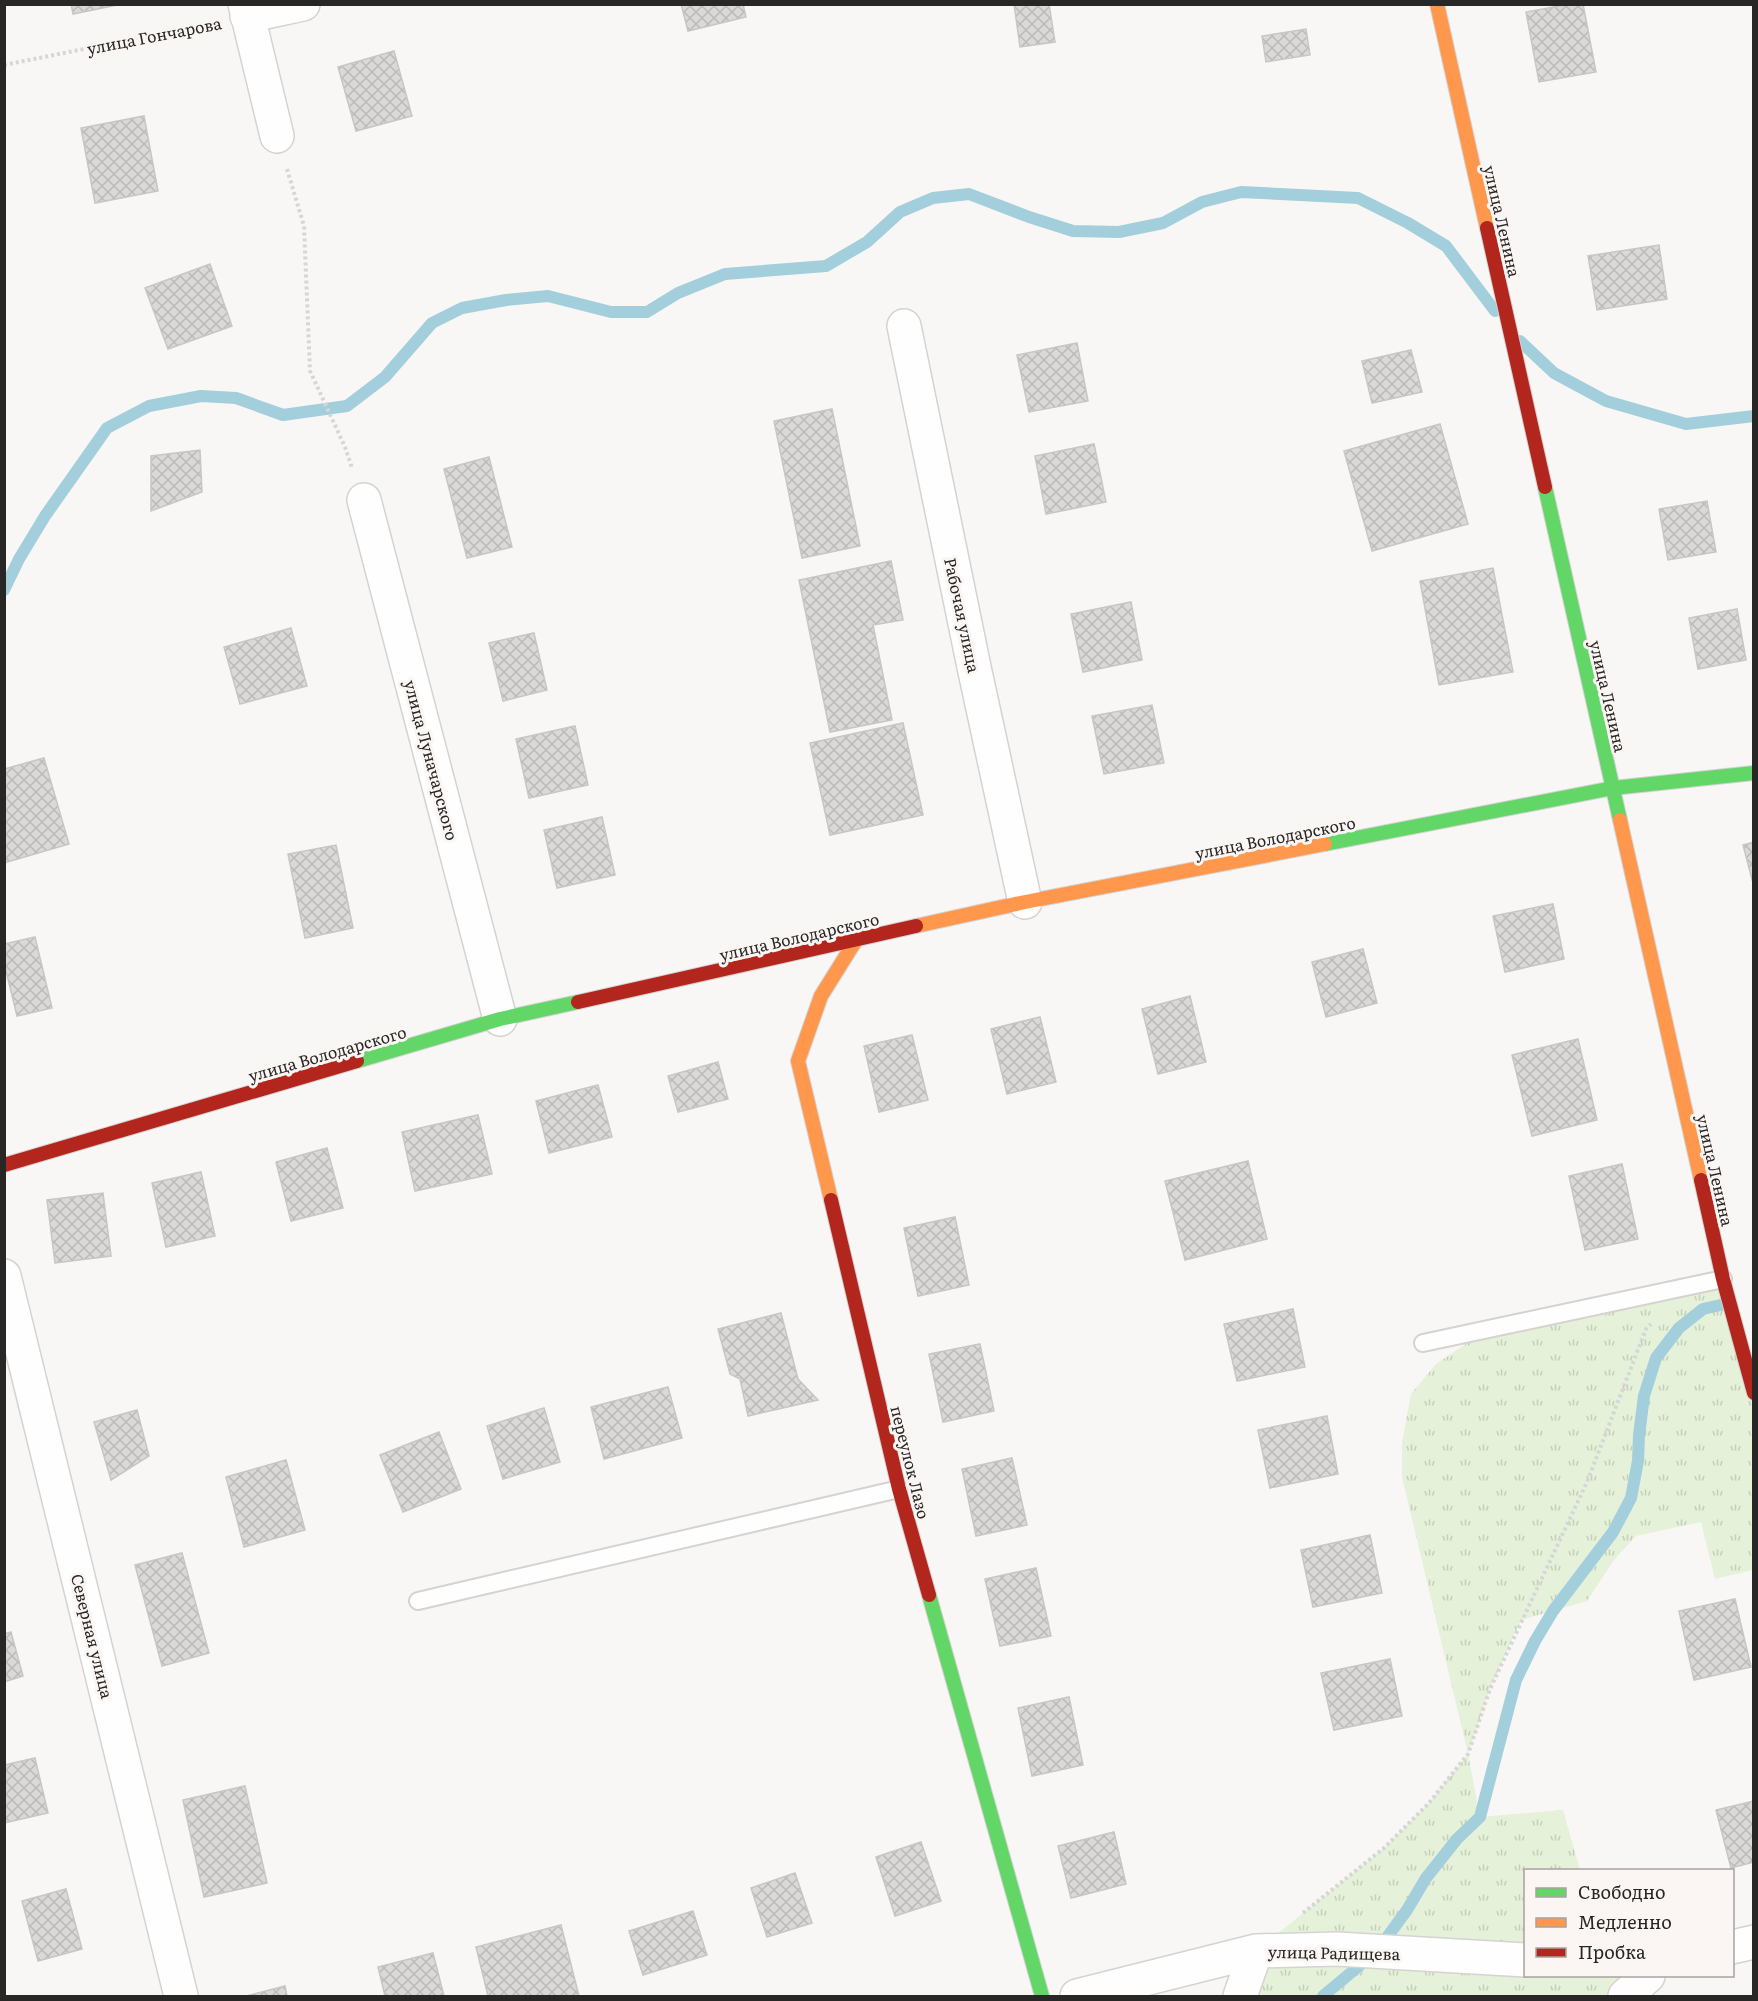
<svg xmlns="http://www.w3.org/2000/svg" width="1758" height="2001" font-family="Literata,serif">
<defs>
<pattern id="grass-tufts" width="24" height="20" patternUnits="userSpaceOnUse" patternTransform="scale(1.5)"><rect width="24" height="20" fill="#e6f1d9"/><path d="M3 7l-1-3M5 7V3M7 7l1-3M15 17l-1-3M17 17v-4M19 17l1-3" fill="none" stroke="#c5cfba"/></pattern>
<pattern id="building-cross-hatch" width="8" height="8" patternUnits="userSpaceOnUse" patternTransform="scale(1.5)"><rect width="8" height="8" fill="#dbd9d7"/><path d="M0 0l8 8M0 8l8-8" fill="none" stroke="#bcbab8"/></pattern>
</defs>
<rect width="100%" height="100%" fill="#f9f7f5"/>
<path fill="url(#grass-tufts)" d="M1723 1279 1753 1393V1570L1715 1579 1701 1522 1636 1536 1614 1560 1587 1601 1521 1620 1490 1689 1468 1754 1480 1817 1563 1810 1580 1870H1526V1976H1648L1625 1996H1240L1256 1951 1384 1848 1429 1803 1468 1754 1402 1477V1442L1411 1394 1436 1364 1488 1329Z"/>
<g fill="none" stroke-linecap="round" stroke-linejoin="round">
<path stroke="#a3cedc" stroke-width="12" d="M1520 341 1554 373 1606 401 1686 424 1754 416
M4 590 19 559 45 516 107 428 149 406 201 396 236 398 283 415 347 406 385 377 432 323 462 308 506 300 548 296 611 312H647L678 293 725 274 826 266 867 242 900 212 933 198 969 194 1029 217 1073 231 1119 232 1163 223 1202 202 1241 192 1358 198 1408 223 1446 246 1495 311
M1323 1996 1377 1951 1407 1910 1426 1878 1457 1839 1480 1817 1516 1680 1535 1641 1553 1611 1613 1532 1631 1498 1638 1461 1639 1435 1644 1396 1656 1358 1679 1328 1703 1309 1729 1303"/>
</g>
<path fill="url(#building-cross-hatch)" stroke="#c8c6c4" stroke-width="1.5" d="M71 4H122L73 14Z
M681 4H743L746 17 688 31Z
M1014 4H1049L1055 42 1020 47Z
M1570 4H1583L1596 72 1539 82 1526 12Z
M1306 29 1310 55 1266 62 1262 36Z
M394 51 412 116 356 131 338 67Z
M144 116 158 191 95 203 81 128Z
M1659 245 1667 299 1597 310 1588 256Z
M210 264 232 326 168 349 145 288Z
M1077 343 1088 401 1029 412 1017 355Z
M1411 350 1422 392 1372 403 1362 361Z
M832 409 860 546 802 558 774 421Z
M1440 424 1468 524 1372 551 1344 451Z
M1094 444 1106 502 1046 514 1035 456Z
M200 450 202 492 151 511V456Z
M489 457 512 547 467 558 444 469Z
M1707 501 1716 552 1668 560 1659 509Z
M891 561 903 620 873 625 892 720 830 732 799 580Z
M1493 568 1513 672 1439 685 1420 581Z
M1131 602 1142 660 1083 672 1071 614Z
M1737 609 1746 660 1698 669 1689 618Z
M291 628 307 686 240 704 224 647Z
M534 633 547 690 503 701 489 643Z
M1152 705 1164 763 1104 774 1092 716Z
M903 723 923 815 830 835 810 743Z
M575 726 588 785 529 798 516 739Z
M44 758 69 844 4 863V769Z
M602 817 615 875 557 888 544 830Z
M1754 842V887L1743 845Z
M336 845 353 928 305 938 288 854Z
M1553 904 1564 959 1505 972 1493 916Z
M35 937 52 1008 17 1016 4 963V944Z
M1363 949 1377 1003 1326 1017 1312 962Z
M1190 996 1206 1062 1158 1074 1142 1009Z
M1040 1017 1056 1082 1007 1094 991 1029Z
M912 1035 928 1100 879 1112 864 1046Z
M1578 1039 1597 1120 1532 1136 1512 1055Z
M718 1062 728 1099 678 1112 668 1076Z
M598 1085 612 1137 549 1153 536 1101Z
M478 1115 492 1174 415 1191 402 1132Z
M327 1148 343 1208 291 1221 276 1162Z
M1248 1161 1267 1239 1185 1260 1165 1181Z
M1622 1164 1638 1239 1585 1250 1569 1176Z
M201 1172 215 1236 166 1247 152 1183Z
M103 1193 111 1256 55 1263 47 1200Z
M955 1217 969 1285 918 1296 904 1228Z
M1293 1309 1305 1367 1237 1381 1224 1324Z
M781 1313 798 1379 818 1400 748 1416 740 1379 730 1374 718 1329Z
M980 1344 994 1411 943 1422 929 1354Z
M668 1387 682 1438 604 1459 591 1407Z
M544 1408 560 1462 503 1479 487 1426Z
M137 1410 149 1456 111 1480 94 1422Z
M1327 1416 1338 1474 1270 1488 1258 1430Z
M439 1432 461 1489 403 1512 380 1455Z
M1012 1458 1027 1525 976 1536 962 1469Z
M286 1460 305 1530 244 1547 226 1477Z
M1370 1535 1382 1593 1313 1607 1301 1550Z
M182 1553 209 1653 162 1666 135 1565Z
M1036 1568 1051 1636 1000 1646 985 1579Z
M1735 1599 1751 1667 1694 1680 1679 1611Z
M11 1632 23 1676 4 1682V1634Z
M1390 1659 1402 1716 1334 1730 1321 1673Z
M1069 1697 1083 1765 1032 1776 1018 1708Z
M35 1758 48 1813 4 1823V1765Z
M245 1786 267 1883 204 1897 183 1800Z
M1754 1801V1862L1731 1868 1716 1810Z
M1114 1832 1126 1884 1071 1898 1058 1846Z
M921 1842 941 1901 895 1916 876 1857Z
M795 1873 812 1923 767 1937 751 1888Z
M66 1889 82 1949 38 1961 22 1901Z
M693 1911 707 1955 643 1975 629 1931Z
M561 1925 579 1996H488L476 1947Z
M433 1953 444 1996H385L378 1967Z
M285 1986 287 1996H246Z"/>
<g fill="none" stroke-linecap="round" stroke-linejoin="round">
<g stroke="#d5d3d1" stroke-width="20">
<path id="lane" d="M1423 1343 1723 1279
M418 1601 899 1489"/>
</g>
<g stroke="#d5d3d1" stroke-width="36">
<path id="street" d="M245 4 277 136
M247 16 303 4
M904 326 974 667 1025 902
M364 500 500 1019
M4 1276 181 1996
M1732 1947 1754 1942
M1077 1996 1256 1951 1337 1949 1526 1960
M1240 1996 1256 1951
M1625 1996 1648 1976"/>
</g>
<g stroke="#d5d3d1" stroke-width="16">
<path id="fast" d="M1545 487 1620 820
M1325 844 1613 788 1754 773
M357 1061 500 1019 578 1002
M929 1595 1042 1996"/>
</g>
<g stroke="#d5d3d1" stroke-width="16">
<path id="slow" d="M1437 4 1487 228
M1620 820 1701 1180
M916 926 1025 902 1325 844
M831 1200 798 1061 821 996 856 940"/>
</g>
<g stroke="#d5d3d1" stroke-width="16">
<path id="jam" d="M1487 228 1545 487
M578 1002 916 926
M4 1165 357 1061
M1701 1180 1723 1279 1754 1393
M831 1200 899 1489 929 1595"/>
</g>
<path stroke="#d6d6d6" stroke-width="4" stroke-dasharray="3 3" stroke-linecap="butt" d="M4 65 214 23
M287 169 304 226 310 371 345 447 352 468
M1303 1913 1384 1848 1429 1803 1468 1754 1490 1689 1587 1482 1646 1329 1651 1324"/>
<use href="#lane" stroke="#fefefe" stroke-width="16"/>
<use href="#street" stroke="#fefefe" stroke-width="33"/>
<use href="#fast" stroke="#63d668" stroke-width="14"/>
<use href="#slow" stroke="#ff974d" stroke-width="14"/>
<use href="#jam" stroke="#b3261e" stroke-width="14"/>
</g>
<g text-anchor="middle" dominant-baseline="central" stroke-width="6" stroke-linejoin="round" paint-order="stroke">
<g font-size="16" fill="#282726" stroke="#fbf6f3">
<text transform="translate(154 35) rotate(-11)">улица Гончарова</text>
<text transform="translate(1503 221) rotate(77)">улица Ленина</text>
<text transform="translate(963 615) rotate(78)">Рабочая улица</text>
<text transform="translate(1609 696) rotate(77)">улица Ленина</text>
<text transform="translate(432 760) rotate(75)">улица Луначарского</text>
<text transform="translate(1275 837) rotate(-11)">улица Володарского</text>
<text transform="translate(799 936) rotate(-13)">улица Володарского</text>
<text transform="translate(327 1053) rotate(-16)">улица Володарского</text>
<text transform="translate(1716 1170) rotate(77)">улица Ленина</text>
<text transform="translate(911 1462) rotate(76)">переулок Лазо</text>
<text transform="translate(93 1636) rotate(76)">Северная улица</text>
<text transform="translate(1334 1952) rotate(1)">улица Радищева</text>
</g>
</g>
<rect width="1758" height="2001" fill="none" stroke="#282726" stroke-width="12"/>
<rect x="1524" y="1869" width="210" height="108" fill="#fbf6f3" stroke="#a7a3a1" stroke-width="1.5"/>
<rect x="1536" y="1888" width="30" height="9" fill="#63d668" stroke="#a7a3a1" stroke-width="1.5"/>
<text x="1578" y="1899" font-size="18" fill="#282726">Свободно</text>
<rect x="1536" y="1918" width="30" height="9" fill="#ff974d" stroke="#a7a3a1" stroke-width="1.5"/>
<text x="1578" y="1929" font-size="18" fill="#282726">Медленно</text>
<rect x="1536" y="1948" width="30" height="9" fill="#b3261e" stroke="#a7a3a1" stroke-width="1.5"/>
<text x="1578" y="1959" font-size="18" fill="#282726">Пробка</text>
</svg>
